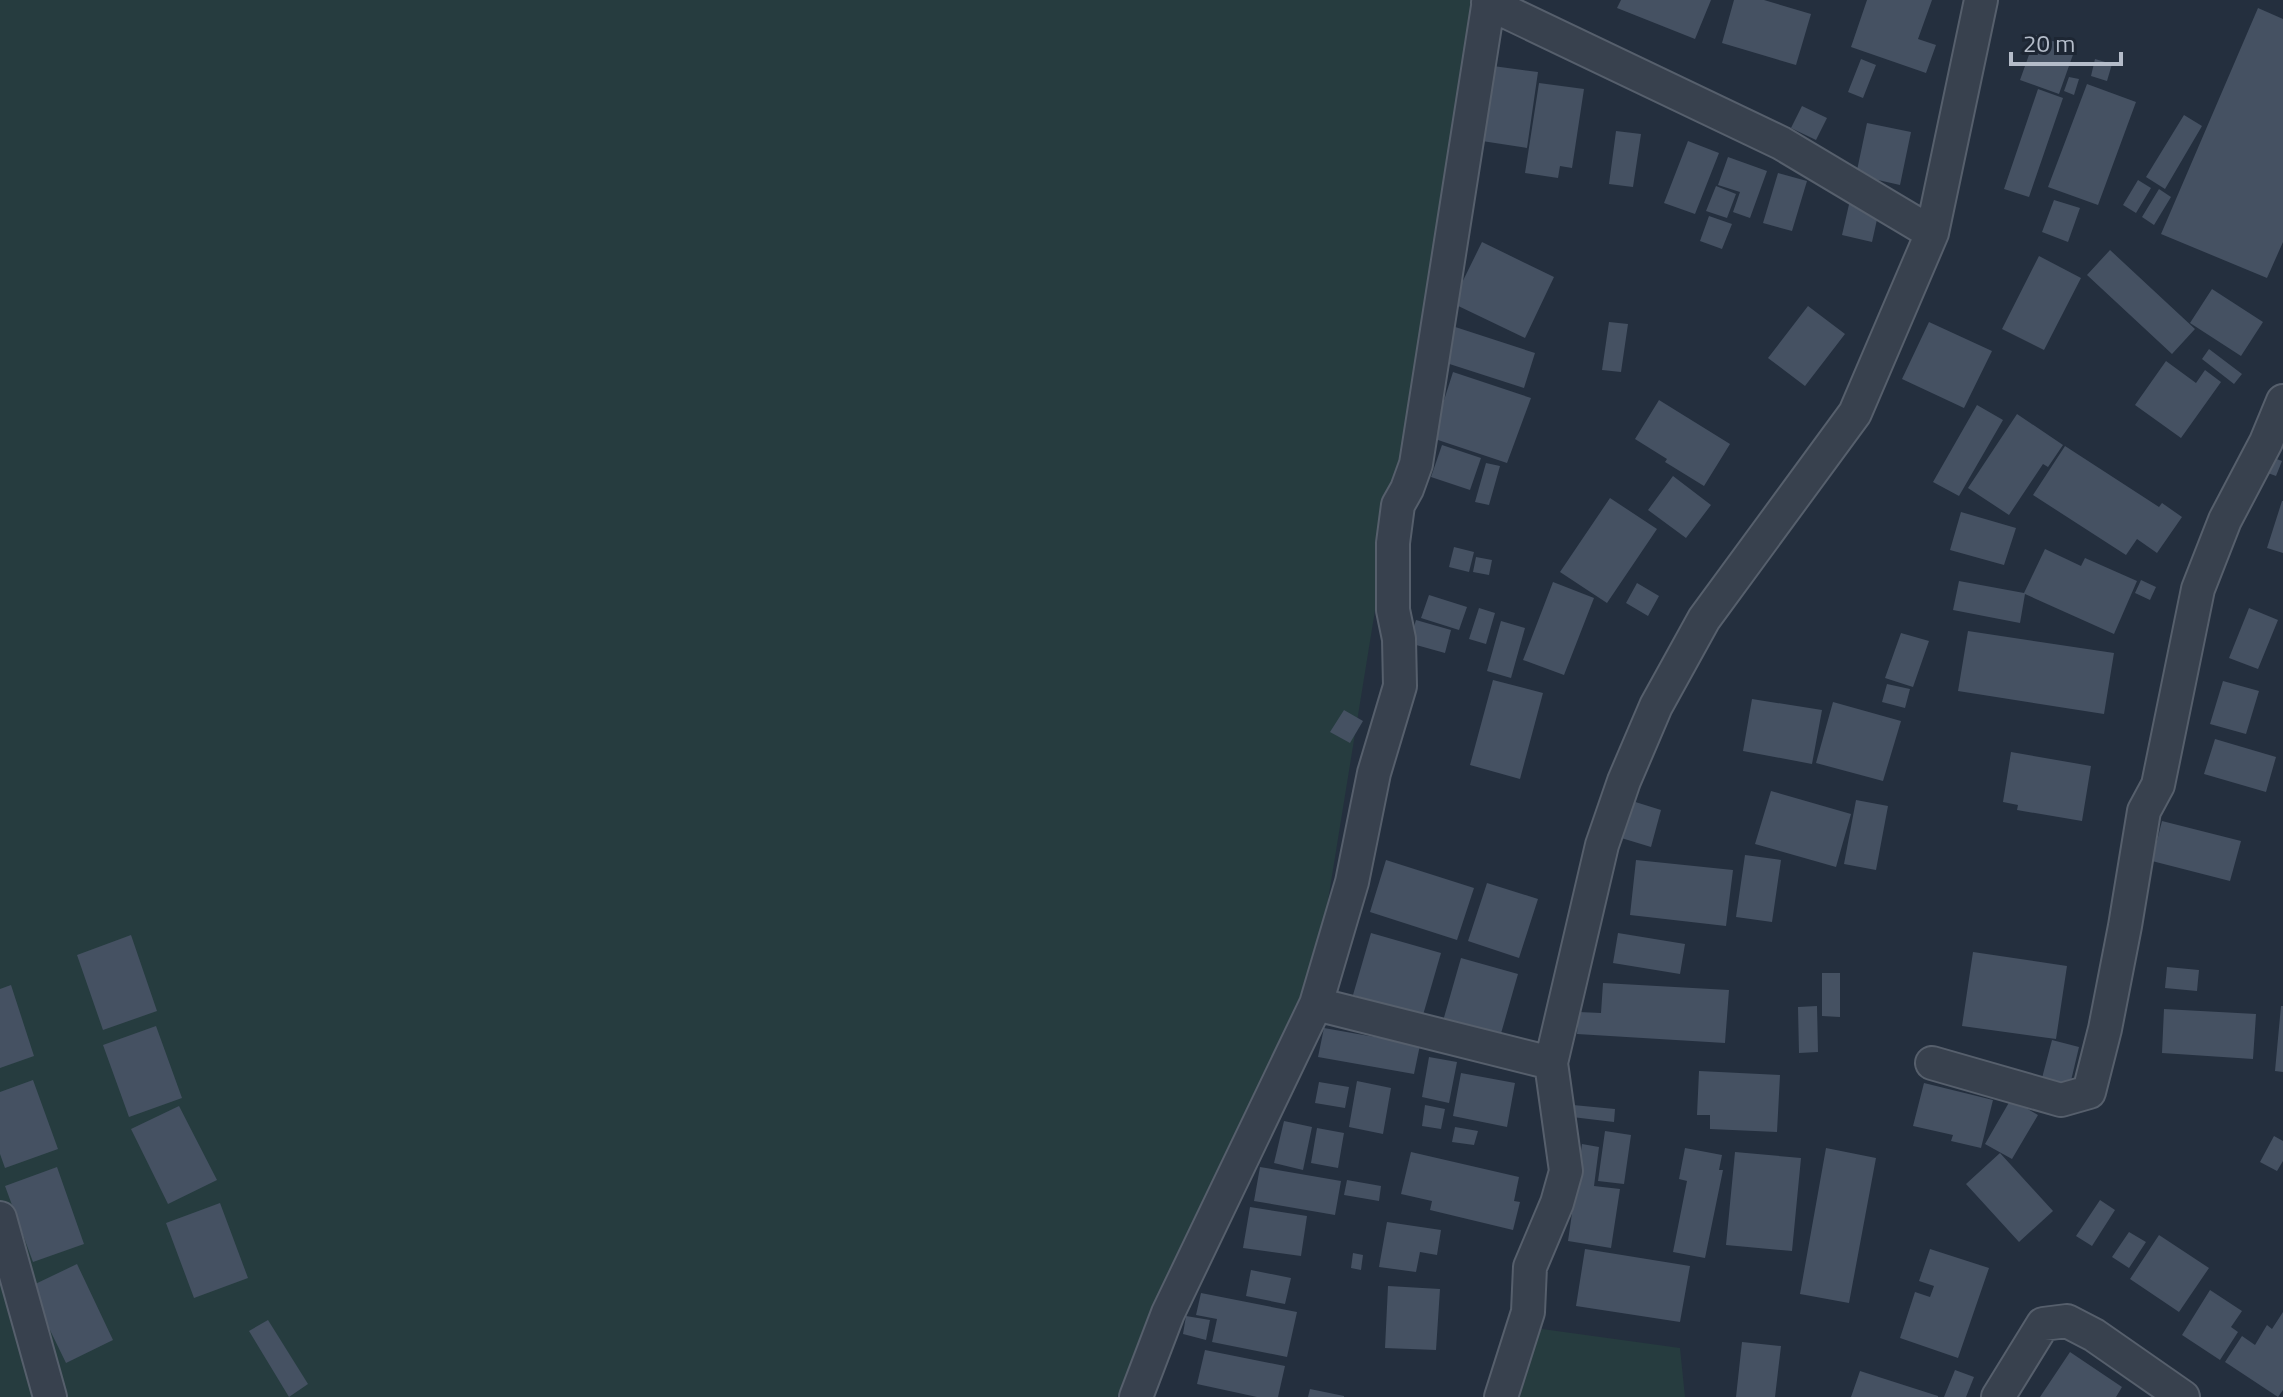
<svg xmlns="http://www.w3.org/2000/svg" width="2283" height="1397" font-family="'Titillium Web',sans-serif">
<rect width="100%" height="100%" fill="#242f3e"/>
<path fill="#263c3f" d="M0 0H1474L1318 962 1117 1397H0Z
M1514 1325 1680 1348 1685 1397H1497Z"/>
<path fill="#455162" d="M1621 0H1711L1695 39 1617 8Z
M1734 0H1764L1811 14 1796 65 1722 43Z
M1867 0H1932L1918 39 1936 45 1926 73 1851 47Z
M2258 8 2283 19V242L2267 278 2161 234Z
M2036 35 2075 49 2059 94 2020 80Z
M1861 59 1876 65 1863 98 1848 92Z
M2095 59 2112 64 2107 81 2091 76Z
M1493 66 1538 72 1527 148 1482 141Z
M2069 77 2079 79 2074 95 2064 91Z
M1539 83 1584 89 1572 168 1560 166 1558 178 1525 173Z
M2087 84 2136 102 2098 205 2048 187Z
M2038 89 2063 98 2029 197 2004 189Z
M1802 106 1827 118 1816 140 1791 128Z
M2184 115 2202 126 2165 189 2146 177Z
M1867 123 1911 132 1900 185 1856 175Z
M1616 131 1641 134 1633 187 1609 184Z
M1688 141 1719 153 1695 214 1664 203Z
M1728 157 1767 171 1750 218 1733 212 1740 192 1718 185Z
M1778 173 1807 181 1792 231 1763 223Z
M2138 180 2151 188 2136 213 2123 205Z
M1716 186 1736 194 1727 218 1706 211Z
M2159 189 2171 197 2154 225 2142 217Z
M1850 200 1880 206 1872 242 1842 235Z
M2054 200 2080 208 2068 242 2042 232Z
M1709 216 1732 224 1722 249 1700 241Z
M1482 242 1554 277 1525 338 1452 303Z
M2110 250 2195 329 2172 354 2087 275Z
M2039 256 2081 278 2044 350 2002 329Z
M2212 289 2263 322 2241 356 2190 323Z
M1808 306 1845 334 1805 386 1768 358Z
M1609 322 1628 324 1621 372 1602 370Z
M1929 322 1992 351 1964 408 1902 379Z
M1446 324 1535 353 1524 388 1434 359Z
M2209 349 2242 374 2234 384 2202 359Z
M2166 361 2196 383 2205 370 2221 382 2181 438 2135 405Z
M1453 372 1531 398 1507 463 1432 438Z
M1659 400 1730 444 1704 486 1665 462 1667 459 1635 439Z
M1977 405 2003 420 1959 496 1933 482Z
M2017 414 2063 445 2048 467 2043 464 2009 515 1968 488Z
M1442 445 1481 458 1470 490 1431 477Z
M2065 446 2159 507 2162 503 2182 517 2157 553 2137 539 2126 555 2033 495Z
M2271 457 2282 461 2276 476 2265 472Z
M1486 463 1500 466 1489 505 1475 502Z
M1673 476 1711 505 1686 538 1648 510Z
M1610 498 1657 529 1607 603 1560 572Z
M2282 501H2283V553L2267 548Z
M1961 512 2016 528 2004 565 1950 550Z
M1454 547 1474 552 1469 572 1449 567Z
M2045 549 2081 566 2085 558 2137 581 2114 634 2025 594 2020 623 1953 610 1959 581 2024 593Z
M1476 557 1492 560 1489 575 1473 572Z
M2141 580 2156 587 2150 600 2135 593Z
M1553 582 1594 598 1564 675 1523 660Z
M1637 583 1659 596 1648 616 1626 603Z
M1429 595 1467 607 1459 630 1421 618Z
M1479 608 1495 613 1486 644 1469 639Z
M2249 608 2278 620 2258 669 2229 658Z
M1416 620 1451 630 1445 653 1409 643Z
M1501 621 1525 628 1511 678 1487 671Z
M1968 631 2114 653 2104 714 1958 691Z
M1901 633 1929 641 1913 687 1885 678Z
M1493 680 1543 693 1520 779 1470 765Z
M2223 681 2259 691 2246 734 2210 724Z
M1887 684 1910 689 1905 708 1882 702Z
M1752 699 1822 710 1812 764 1743 751Z
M1833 702 1901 721 1883 781 1816 763Z
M1344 710 1363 721 1350 743 1330 732Z
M2215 739 2276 757 2266 792 2204 774Z
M2011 752 2091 766 2082 821 2017 810 2018 805 2003 802Z
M1771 791 1851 814 1836 867 1755 844Z
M1629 800 1661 810 1651 847 1618 837Z
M1856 800 1888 806 1876 870 1844 864Z
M2162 821 2241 841 2230 881 2152 861Z
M1745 855 1781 860 1772 922 1736 917Z
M1386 860 1474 888 1457 940 1370 912Z
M1636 860 1733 870 1726 926 1630 915Z
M1487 883 1538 899 1519 958 1468 941Z
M1371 933 1441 953 1423 1015 1353 995Z
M1618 933 1685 944 1680 974 1613 963Z
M131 935 157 1011 103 1030 77 955Z
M1973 952 2067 966 2056 1039 1962 1026Z
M1461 958 1518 974 1500 1037 1443 1021Z
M2167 967 2199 970 2197 991 2165 988Z
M1822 973H1840V1017L1822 1016Z
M1603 983 1729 990 1725 1043 1577 1034 1579 1012 1601 1013Z
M11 985 34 1056 0 1068V989Z
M1817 1006 1818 1052 1799 1053 1798 1007Z
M2281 1006H2283V1072L2275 1071Z
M2164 1009 2256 1014 2253 1059 2162 1053Z
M156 1026 182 1098 129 1117 103 1045Z
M1324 1028 1420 1045 1414 1074 1318 1057Z
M2052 1040 2079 1047 2070 1085 2042 1078Z
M1429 1057 1457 1062 1449 1103 1422 1097Z
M1699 1071 1780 1075 1777 1132 1710 1129V1115H1697Z
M1461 1073 1515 1083 1507 1127 1453 1116Z
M33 1080 58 1149 5 1168 0 1154V1092Z
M1357 1081 1391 1088 1383 1134 1349 1127Z
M1319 1082 1349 1087 1345 1108 1315 1103Z
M1924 1083 1993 1100 1981 1148 1951 1141 1953 1135 1913 1126Z
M2011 1099 2038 1115 2012 1159 1985 1144Z
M1425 1105 1445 1109 1441 1129 1422 1126Z
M1573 1105 1615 1109 1614 1122 1572 1117Z
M179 1106 217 1180 168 1204 131 1129Z
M1284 1121 1312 1127 1303 1170 1274 1163Z
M1455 1127 1478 1131 1474 1145 1452 1142Z
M1317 1128 1344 1133 1338 1168 1311 1163Z
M1605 1131 1631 1135 1624 1184 1598 1181Z
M2274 1136 2283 1141V1161L2277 1171 2260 1162Z
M1582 1144 1599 1147 1594 1186 1620 1189 1611 1248 1568 1241Z
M1685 1148 1722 1155 1719 1170H1723L1705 1258 1673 1252 1687 1181 1679 1179Z
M1826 1148 1876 1158 1849 1303 1800 1294Z
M1411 1152 1519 1177 1514 1201 1520 1202 1513 1230 1430 1210 1432 1201 1401 1194Z
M1735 1152 1801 1158 1792 1251 1726 1245Z
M2000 1153 2053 1211 2019 1242 1966 1184Z
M57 1167 84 1244 33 1262 5 1186Z
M1260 1167 1341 1181 1335 1215 1254 1201Z
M1347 1180 1381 1186 1379 1201 1344 1195Z
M2100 1200 2115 1210 2092 1246 2076 1236Z
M220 1203 248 1278 194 1298 166 1223Z
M1250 1207 1307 1216 1301 1256 1243 1248Z
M1387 1222 1441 1230 1437 1255 1420 1252 1416 1272 1379 1267Z
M2129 1232 2146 1242 2129 1268 2112 1257Z
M2159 1235 2209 1268 2179 1312 2130 1279Z
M1585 1249 1690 1266 1680 1322 1576 1306Z
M1930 1249 1989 1268 1958 1358 1900 1338 1915 1292 1930 1297 1934 1286 1919 1281Z
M1353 1253 1363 1255 1361 1270 1351 1268Z
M77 1264 113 1340 66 1363 29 1287Z
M1251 1270 1291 1278 1285 1304 1246 1296Z
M1388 1286 1440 1289 1436 1350 1385 1348Z
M2210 1290 2242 1311 2231 1327 2238 1332 2220 1360 2182 1335Z
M1201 1293 1297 1312 1287 1357 1212 1342 1217 1319 1196 1315Z
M2283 1312V1390L2278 1397 2225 1362 2242 1336 2255 1345 2267 1325 2272 1329Z
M1186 1316 1210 1320 1206 1340 1183 1334Z
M268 1320 308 1384 289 1397 249 1331Z
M1742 1342 1781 1346 1775 1397H1736Z
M1205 1350 1285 1366 1278 1397H1257L1197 1384Z
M2070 1352 2122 1387 2116 1397H2040Z
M1955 1370 1974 1377 1966 1397H1944Z
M1860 1371 1938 1396V1397H1851Z
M1310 1389 1344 1396V1397H1308Z"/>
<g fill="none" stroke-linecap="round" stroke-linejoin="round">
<g stroke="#565f6c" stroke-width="36">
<path id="minor" d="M1488 3 1781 143 1932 233
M1316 1004 1551 1063
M1932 1063 2061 1100 2089 1092 2105 1029 2125 926 2144 811 2158 785 2198 589 2225 520 2266 442 2283 401
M0 1218 50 1397
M1136 1397 1168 1313 1316 1004 1352 882 1374 773 1400 686 1399 639 1393 610V543L1398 505 1407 489 1416 464 1489 0
M1501 1397 1528 1312 1530 1267 1557 1203 1566 1171 1551 1063 1602 845 1624 781 1656 706 1704 619 1855 413 1932 233 1981 0
M1998 1397 2043 1324 2067 1321 2094 1335 2183 1397"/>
</g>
<use href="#minor" stroke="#38414e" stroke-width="32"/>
</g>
<path d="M2011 52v12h110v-12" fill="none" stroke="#b4bcc9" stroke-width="4"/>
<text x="2023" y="52" font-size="24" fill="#b4bcc9" stroke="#1d2633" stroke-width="6" paint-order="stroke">20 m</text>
</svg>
